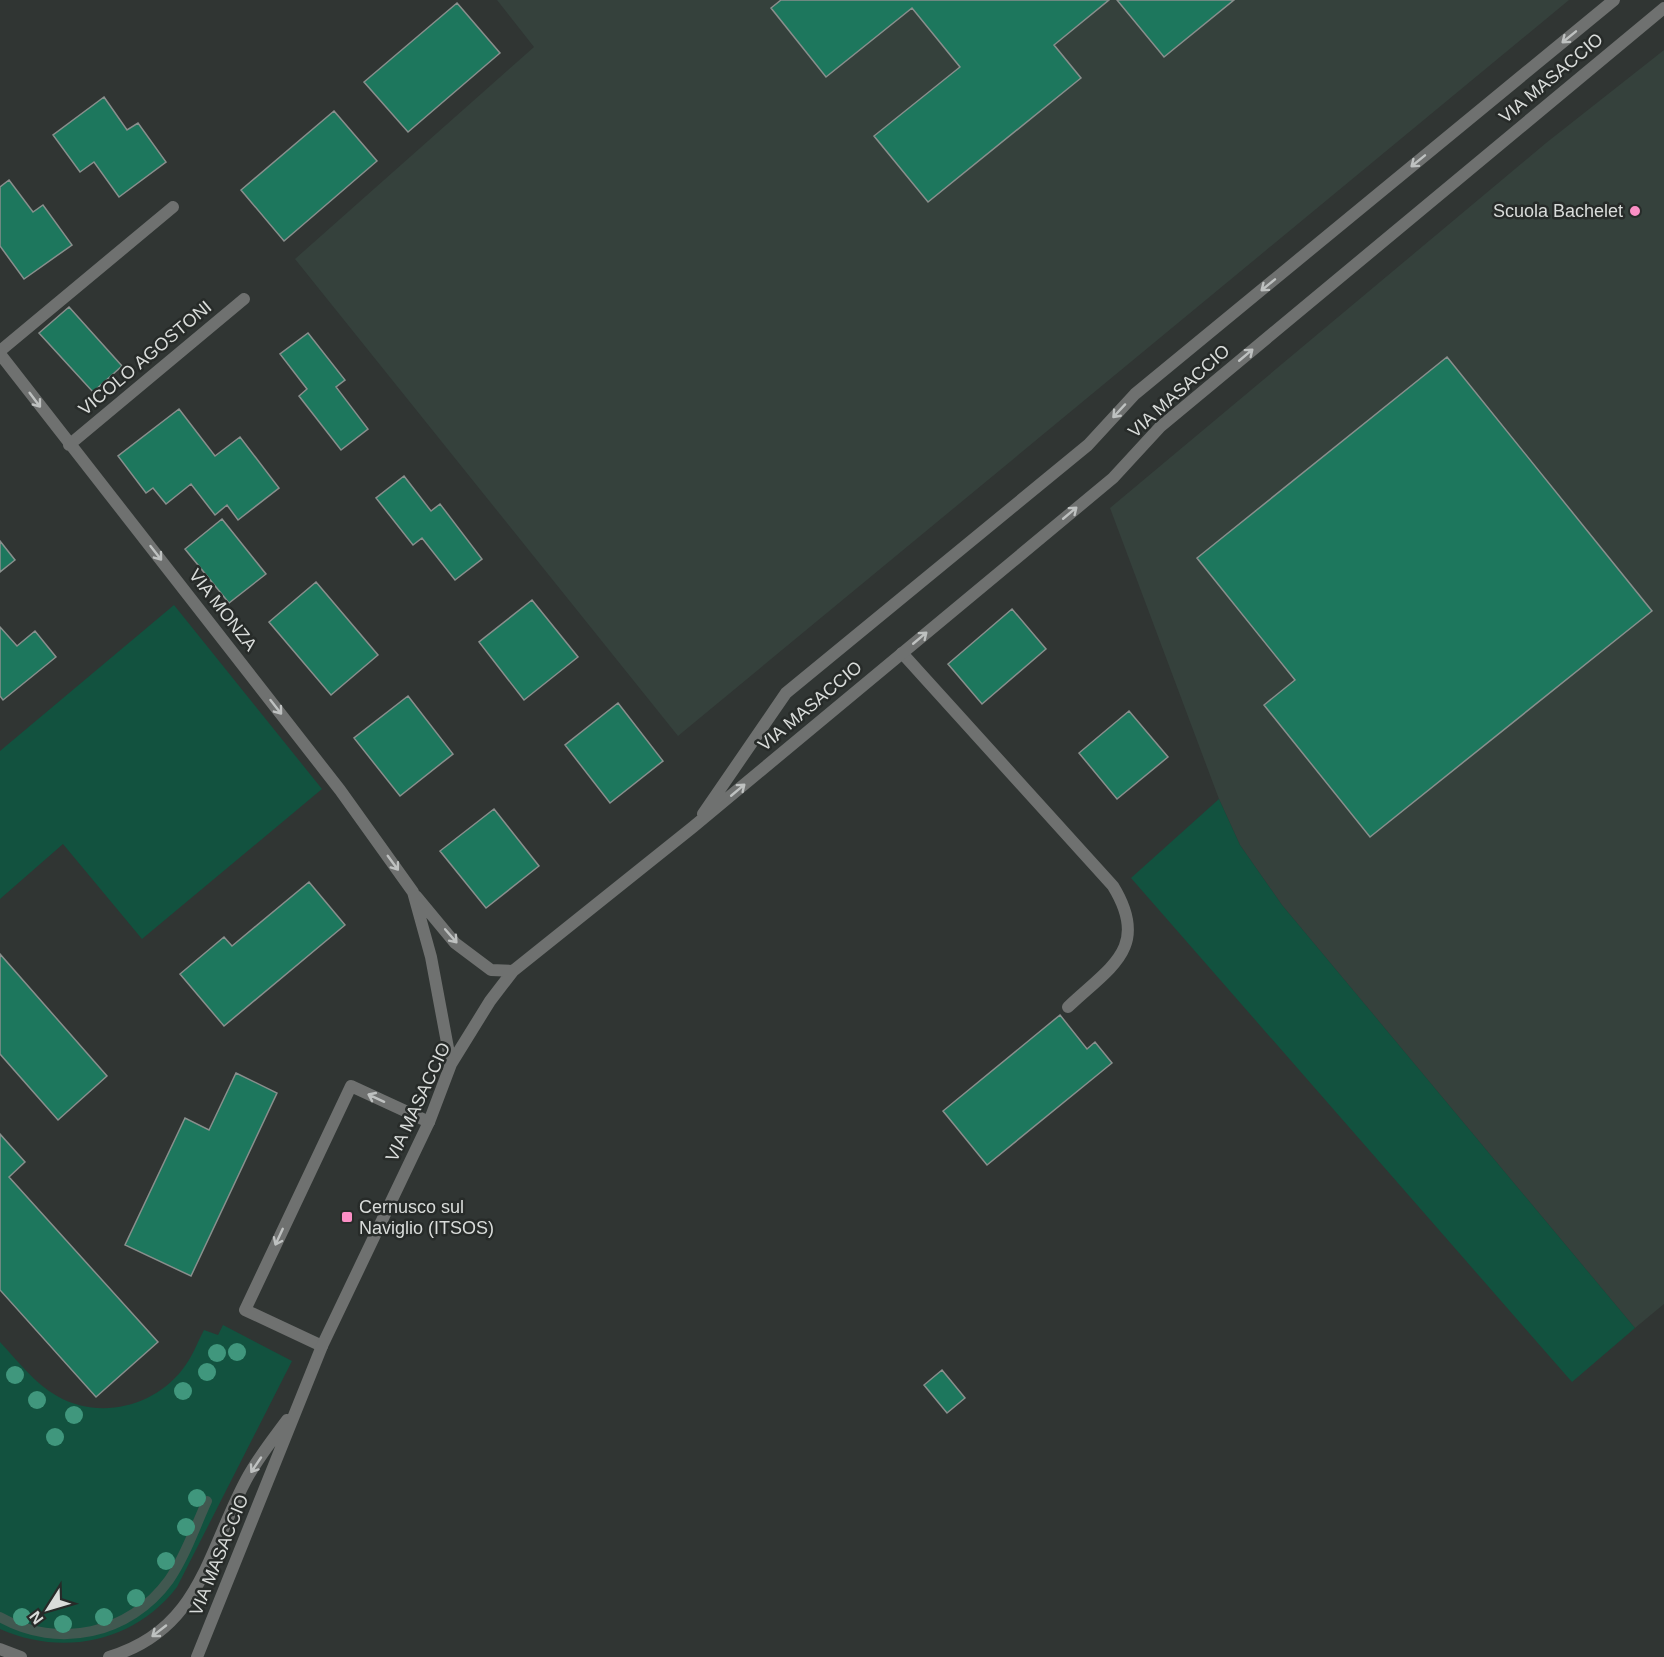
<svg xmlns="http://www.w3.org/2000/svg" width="1664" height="1657" font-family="Arial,sans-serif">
<rect width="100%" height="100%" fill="#303533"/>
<path fill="#35413c" d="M497 0H1569L678 736 295 259 534 47Z
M1664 50V1304L1635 1328 1282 905 1240 845 1219 799 1110 508 1546 143Z"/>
<path fill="#12523f" d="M174 605 322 789 142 939 63 844 0 899V751Z
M1219 799 1240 845 1282 905 1635 1328 1572 1382 1131 878Z
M223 1325 292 1361 177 1587C135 1642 63 1657 0 1629V1342C18 1361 34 1383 57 1396 99 1420 153 1407 182 1370 192 1358 197 1343 204 1330L218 1335Z"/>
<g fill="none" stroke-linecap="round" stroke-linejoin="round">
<path stroke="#415850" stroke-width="10" d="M0 1617C58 1650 130 1634 169 1580 185 1557 195 1527 207 1501"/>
</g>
<path fill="#1d775d" stroke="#898f8d" stroke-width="1.5" d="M781 0H1109L1054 45 1081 78 928 202 874 136 960 67 912 8 826 77 771 8Z
M1117 0H1234L1164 57Z
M457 3 500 53 408 132 364 82Z
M104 97 127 130 138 123 166 162 119 197 94 162 80 172 53 135Z
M334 111 377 161 284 241 241 190Z
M9 180 33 212 43 205 72 245 24 279 0 246V187Z
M69 307 122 366 93 392 39 333Z
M308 333 345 380 336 387 368 429 341 450 299 396 307 389 280 354Z
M1447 357 1652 611 1370 837 1264 705 1295 680 1197 558Z
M179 409 215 456 240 437 279 488 238 520 227 505 215 515 191 484 166 504 153 488 146 493 118 456Z
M404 476 431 511 440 504 482 559 455 580 422 538 413 545 376 498Z
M222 519 266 574 229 603 185 549Z
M0 541 15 560 0 572Z
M316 582 378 655 331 695 269 622Z
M532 600 578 657 524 700 479 642Z
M1012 609 1046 649 982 704 948 664Z
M0 627 17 646 35 631 56 657 3 700 0 696Z
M408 696 453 754 400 796 354 738Z
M618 703 663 761 610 803 565 745Z
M1129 711 1168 757 1117 799 1079 753Z
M494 809 539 866 486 908 440 851Z
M309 882 345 925 224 1026 180 974 224 937 232 946Z
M0 954 107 1076 58 1120 0 1054Z
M1060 1015 1087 1049 1095 1042 1112 1063 987 1165 943 1111Z
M236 1073 277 1093 191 1276 125 1245 185 1118 209 1130Z
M0 1134 25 1162 9 1177 158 1342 96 1397 0 1290Z
M942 1370 965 1398 947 1413 924 1385Z"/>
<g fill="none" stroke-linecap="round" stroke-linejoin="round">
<path stroke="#6f7170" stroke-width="12" d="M902 653 1113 886C1151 948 1110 967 1068 1007
M322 1346 245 1310 351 1086 429 1122"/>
<path stroke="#6f7170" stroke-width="12" d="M0 351 173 207
M0 354 340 790 413 892 431 957 451 1064
M69 445 244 299
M703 814 786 693 1088 445 1135 394 1614 0
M416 896 455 943 491 970 513 971
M0 1649 21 1657
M109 1657C200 1630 207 1553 246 1480 257 1459 273 1439 287 1420
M197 1657 322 1346 429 1122 451 1064 490 1001 513 971 693 827 1113 478 1160 427 1664 8"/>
</g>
<g fill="#40977d">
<circle cx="237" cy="1352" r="9"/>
<circle cx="217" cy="1353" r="9"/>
<circle cx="207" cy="1372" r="9"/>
<circle cx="15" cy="1375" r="9"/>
<circle cx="183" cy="1391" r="9"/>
<circle cx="37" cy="1400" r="9"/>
<circle cx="74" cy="1415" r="9"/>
<circle cx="55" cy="1437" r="9"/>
<circle cx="197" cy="1498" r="9"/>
<circle cx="186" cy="1527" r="9"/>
<circle cx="166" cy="1561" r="9"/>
<circle cx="136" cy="1598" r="9"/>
<circle cx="22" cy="1617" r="9"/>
<circle cx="104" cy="1617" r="9"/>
<circle cx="63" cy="1624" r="9"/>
</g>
<defs><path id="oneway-shaft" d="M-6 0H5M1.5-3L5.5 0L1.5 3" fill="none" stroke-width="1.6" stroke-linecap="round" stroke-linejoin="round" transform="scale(1.5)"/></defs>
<g stroke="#bec1c0">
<use href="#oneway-shaft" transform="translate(1569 37) rotate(141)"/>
<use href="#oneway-shaft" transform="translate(1418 161) rotate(141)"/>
<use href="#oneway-shaft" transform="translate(1268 285) rotate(141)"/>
<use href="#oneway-shaft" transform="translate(1246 355) rotate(-40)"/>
<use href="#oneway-shaft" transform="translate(35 400) rotate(53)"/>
<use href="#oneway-shaft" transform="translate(1119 411) rotate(133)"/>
<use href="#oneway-shaft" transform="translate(1070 513) rotate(-40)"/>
<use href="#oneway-shaft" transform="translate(156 553) rotate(52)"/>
<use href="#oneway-shaft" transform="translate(920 638) rotate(-40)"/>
<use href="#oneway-shaft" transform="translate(276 707) rotate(52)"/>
<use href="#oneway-shaft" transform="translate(738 790) rotate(-40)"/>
<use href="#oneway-shaft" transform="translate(393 863) rotate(54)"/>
<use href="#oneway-shaft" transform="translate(451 936) rotate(49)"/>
<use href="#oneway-shaft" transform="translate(376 1098) rotate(-155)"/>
<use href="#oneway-shaft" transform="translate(279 1237) rotate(115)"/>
<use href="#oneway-shaft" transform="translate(256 1465) rotate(124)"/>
<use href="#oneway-shaft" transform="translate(159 1631) rotate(142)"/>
</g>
<g fill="#fb8fc5" stroke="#272b29" stroke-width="2">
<circle cx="1635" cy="211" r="6"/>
<rect x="341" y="1211" width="12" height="12" rx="3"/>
</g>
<g text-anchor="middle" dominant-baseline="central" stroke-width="5" stroke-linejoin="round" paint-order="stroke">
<g font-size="18" fill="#d9dcda" stroke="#272b29">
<text transform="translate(1551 78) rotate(-40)">VIA MASACCIO</text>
<text transform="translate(145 358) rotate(-40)">VICOLO AGOSTONI</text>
<text transform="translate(1179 391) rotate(-42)">VIA MASACCIO</text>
<text transform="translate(223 610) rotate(52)">VIA MONZA</text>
<text transform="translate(810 706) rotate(-40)">VIA MASACCIO</text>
<text transform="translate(418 1102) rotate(-65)">VIA MASACCIO</text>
<text transform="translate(219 1555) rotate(-68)">VIA MASACCIO</text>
</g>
<g font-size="18" fill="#d9dcda" stroke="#272b29" text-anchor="end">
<text x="1623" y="211">Scuola Bachelet</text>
<text x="359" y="1207" text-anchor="start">Cernusco sul<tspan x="359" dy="21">Naviglio (ITSOS)</tspan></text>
</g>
</g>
<g transform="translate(48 1609) rotate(233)" stroke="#272b29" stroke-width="4.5" paint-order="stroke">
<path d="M0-4.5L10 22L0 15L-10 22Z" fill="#d9dcda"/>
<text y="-9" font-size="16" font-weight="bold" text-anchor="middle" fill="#d9dcda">N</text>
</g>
</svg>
